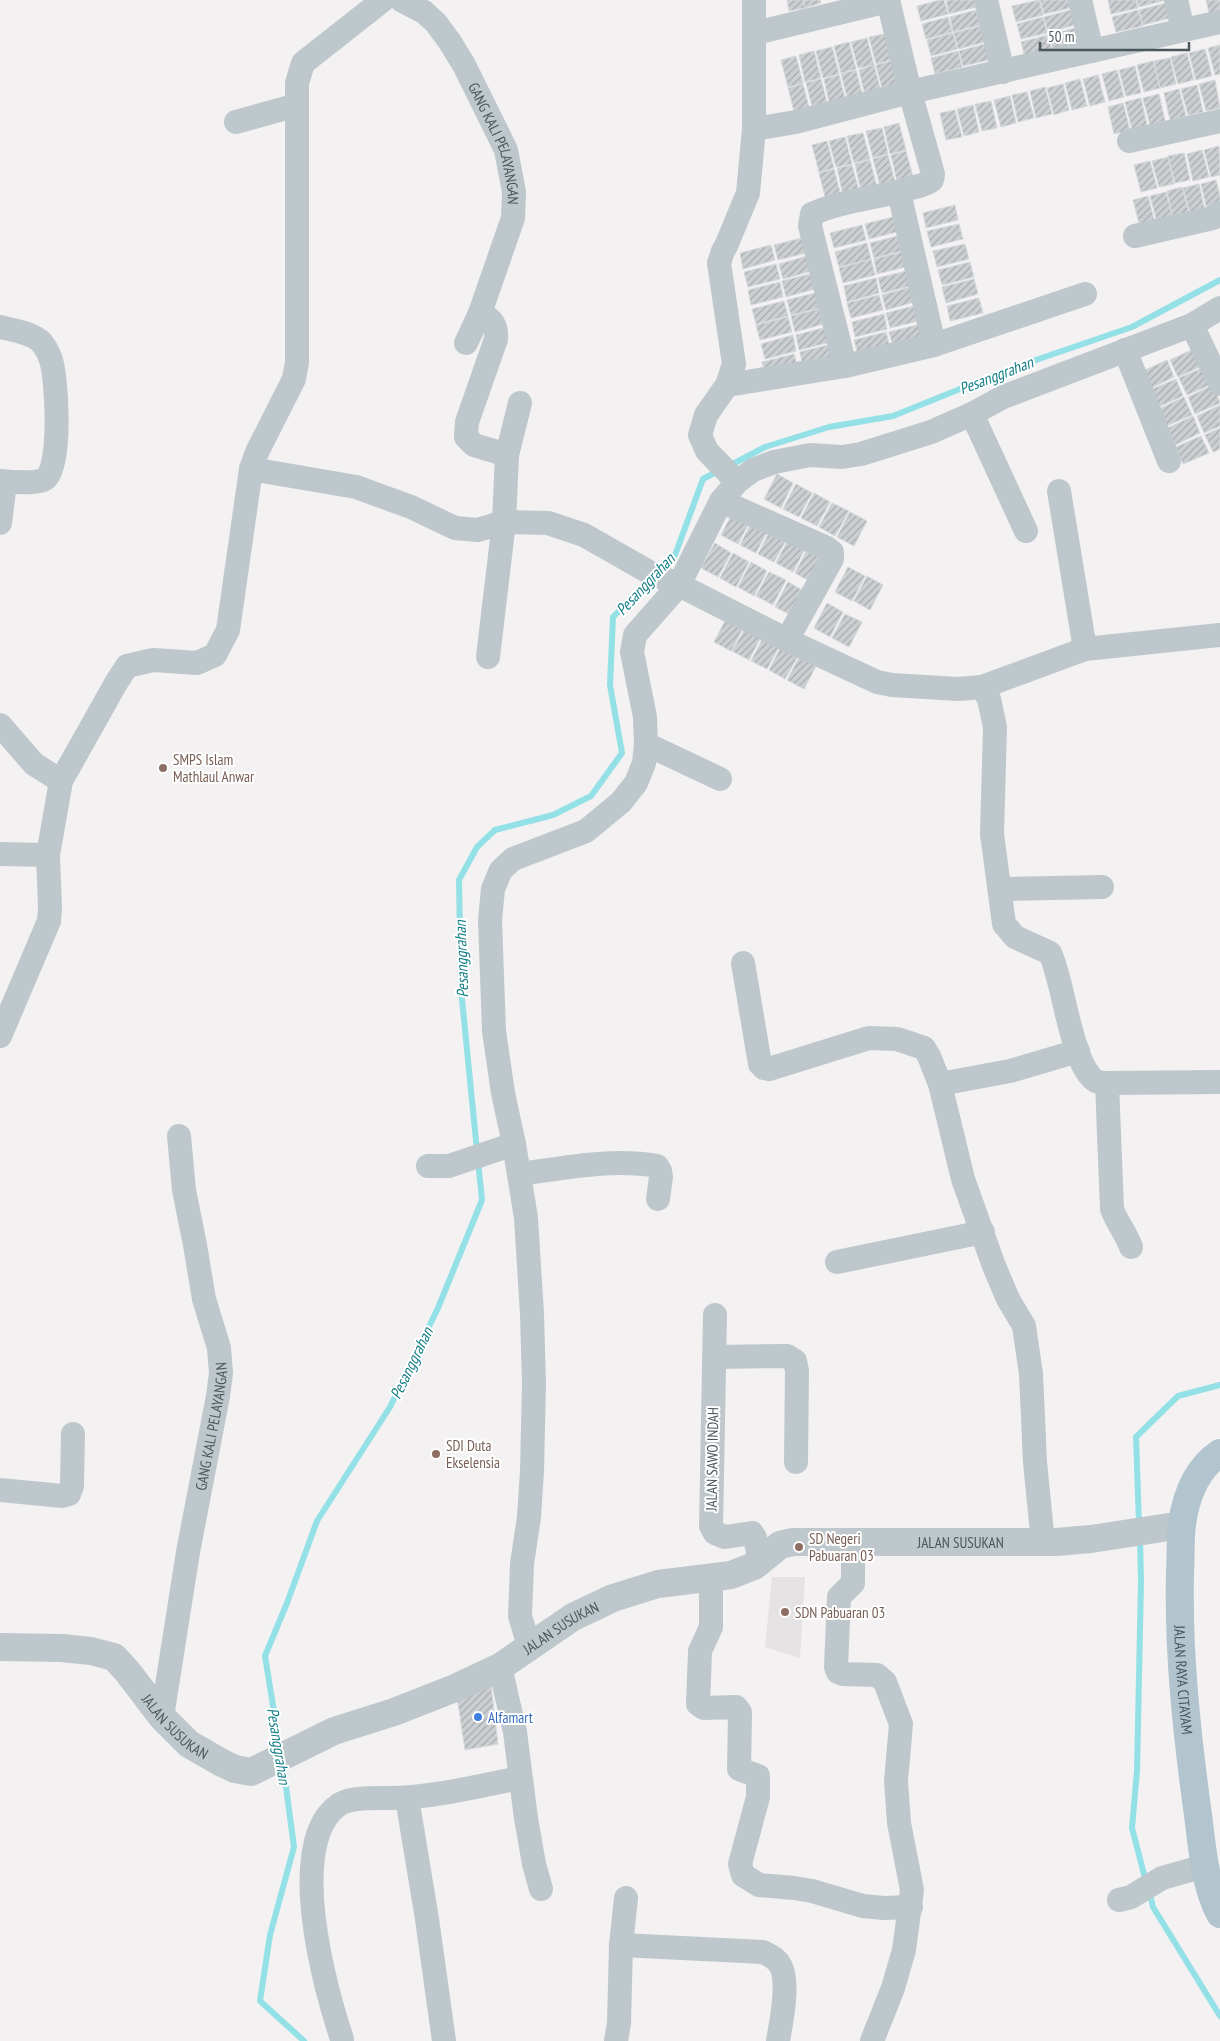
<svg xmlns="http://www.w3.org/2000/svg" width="1220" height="2041" font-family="'PT Sans Narrow',sans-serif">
<defs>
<pattern id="building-hatch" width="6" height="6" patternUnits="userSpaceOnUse" patternTransform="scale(1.25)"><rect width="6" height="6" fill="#cbcfd2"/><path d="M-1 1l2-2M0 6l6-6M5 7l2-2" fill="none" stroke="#a7abae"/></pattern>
</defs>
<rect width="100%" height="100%" fill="#f3f1f1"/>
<path fill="#e4e2e2" d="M772 1577H805L800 1658 765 1647Z"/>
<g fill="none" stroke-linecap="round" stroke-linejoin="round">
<path stroke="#93e1e7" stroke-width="6" d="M729 466 765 447 829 427 893 416 1007 370 1132 327 1220 280
M659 571 675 555 703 479 720 470
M477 1151 461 989 459 880 477 847 495 830 553 815 591 796 622 753 610 685 613 617 652 578
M1139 1524 1136 1437 1178 1396 1220 1385
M1140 1539 1141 1582 1137 1771 1132 1828 1146 1882
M280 1749 265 1656 287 1603 317 1521 390 1407 438 1308 482 1200 478 1161
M283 1764 294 1847 270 1935 260 2001 304 2041
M1149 1891 1153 1907 1220 2016"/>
</g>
<path fill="url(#building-hatch)" stroke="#d5d8dc" d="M787 0H803L805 8 789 11Z
M803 0H820L821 3 805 8Z
M940 0H944L948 14 921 21 917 6Z
M946 0H974L976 7 949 14Z
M1039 0 1043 15 1016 22 1012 6Z
M1040 0H1068L1070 8 1044 14Z
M1108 0H1136L1138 8 1111 14Z
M1137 0H1166L1139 7Z
M1206 0H1220V10L1209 13Z
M1166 3 1170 18 1143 25 1139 10Z
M976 10 980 25 953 32 950 17Z
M1071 10 1075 25 1048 32 1044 17Z
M1138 10 1143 26 1116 32 1112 17Z
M948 17 952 32 926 39 922 24Z
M1043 17 1047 33 1021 39 1017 24Z
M981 26 985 42 958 49 954 33Z
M1075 28 1079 43 1053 50 1049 35Z
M953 33 957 49 931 56 927 40Z
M885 34 891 60 876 64 869 37Z
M1048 35 1052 51 1025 57 1021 42Z
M867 38 874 65 858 68 851 42Z
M849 42 856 69 841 73 834 46Z
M985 44 989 60 963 66 959 51Z
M1220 45V74L1215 75 1208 48Z
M832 47 839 74 823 78 816 51Z
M1205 49 1212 76 1196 80 1189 53Z
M814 51 821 78 805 82 799 55Z
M958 51 962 67 935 74 931 58Z
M1187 53 1194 80 1178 84 1171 57Z
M796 56 803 83 788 87 781 60Z
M1170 58 1176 84 1160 88 1154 61Z
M892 61 899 88 883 92 876 65Z
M1153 61 1160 88 1144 92 1137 65Z
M874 65 881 92 865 96 859 70Z
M1135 66 1141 93 1126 96 1119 70Z
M856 70 863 97 848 101 841 74Z
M1117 70 1124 97 1109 101 1102 74Z
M839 75 846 102 830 106 824 79Z
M1098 75 1105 102 1090 106 1083 79Z
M821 79 828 106 813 110 806 83Z
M1080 79 1087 106 1072 110 1065 83Z
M1215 80 1220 108 1206 111 1199 84Z
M803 84 810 111 795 115 788 88Z
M1063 84 1069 110 1054 115 1047 88Z
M1197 85 1203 112 1188 115 1181 89Z
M1045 87 1052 114 1036 118 1030 91Z
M1179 89 1186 116 1170 120 1164 93Z
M1027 92 1034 118 1018 122 1012 95Z
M1159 94 1165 121 1150 125 1143 98Z
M1010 96 1016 123 1001 127 994 100Z
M1141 98 1147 125 1132 129 1125 102Z
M991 101 997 128 982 131 975 104Z
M1123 103 1130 130 1114 134 1108 107Z
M973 105 979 132 964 136 957 109Z
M955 110 962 137 946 140 940 113Z
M899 123 906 150 890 154 884 127Z
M882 128 888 154 873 158 866 131Z
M863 133 870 159 854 163 847 136Z
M845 137 852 164 836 167 829 141Z
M827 141 834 168 819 172 812 145Z
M1219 146 1220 175 1211 177 1204 150Z
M1202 150 1209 177 1193 181 1187 154Z
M906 151 913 177 897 181 891 155Z
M1184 153 1190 180 1175 183 1168 156Z
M888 155 895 182 880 186 873 159Z
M1168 157 1174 184 1159 187 1152 161Z
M870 160 877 187 861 191 855 164Z
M1150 161 1157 188 1141 192 1134 165Z
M852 165 859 191 843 195 837 168Z
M834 169 841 196 826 200 819 173Z
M1216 180 1220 196V207L1207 210 1201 184Z
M1199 184 1205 211 1190 214 1183 188Z
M1182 187 1189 214 1173 218 1167 191Z
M1166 192 1173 219 1157 222 1150 196Z
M1148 196 1155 223 1140 227 1133 200Z
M955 205 958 220 926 228 923 213Z
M897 216 901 231 869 239 865 224Z
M959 224 963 239 931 247 927 231Z
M862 225 866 240 834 248 830 233Z
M902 235 906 250 874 258 870 243Z
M806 237 810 252 778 260 774 245Z
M867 243 871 259 839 267 835 252Z
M965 244 969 259 937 267 933 251Z
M771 245 775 260 743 269 740 253Z
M906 251 909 266 877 274 874 259Z
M811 255 815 270 783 279 779 264Z
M871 259 875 275 843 283 839 268Z
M970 262 974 277 942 285 938 270Z
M776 264 780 279 748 287 744 272Z
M910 270 914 285 882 293 878 278Z
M814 273 818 288 786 297 782 281Z
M876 278 879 293 847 302 844 286Z
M974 279 978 294 946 303 942 287Z
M780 282 783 297 751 305 748 290Z
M914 286 918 301 886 310 882 295Z
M819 292 823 307 791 315 787 300Z
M879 295 883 310 851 318 847 303Z
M979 298 983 313 950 321 947 306Z
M784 301 788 316 756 324 752 309Z
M918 305 922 320 890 328 886 313Z
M823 308 827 323 795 332 791 316Z
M884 314 887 329 855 337 852 322Z
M788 317 792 332 760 340 756 325Z
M921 324 925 339 893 347 889 332Z
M827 327 831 342 799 350 796 335Z
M886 332 890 347 858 355 854 340Z
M793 335 796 351 765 359 761 344Z
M832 344 836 359 803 367 800 352Z
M1196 348 1204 365 1178 377 1170 360Z
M794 354 798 369 766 377 762 362Z
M1167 360 1174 377 1149 389 1141 372Z
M1205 367 1212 384 1187 395 1179 378Z
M1176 379 1183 396 1158 407 1150 390Z
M1213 385 1220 403 1195 414 1188 397Z
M1184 397 1192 415 1166 426 1159 409Z
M1220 405V426L1204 433 1197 416Z
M1193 416 1200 433 1175 445 1168 428Z
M1220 428V449L1213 452 1205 435Z
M1201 436 1209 453 1183 464 1176 447Z
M777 474 793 483 781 508 764 499Z
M796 484 812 493 799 517 783 509Z
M814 493 830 502 817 526 801 518Z
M832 503 849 511 835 536 819 527Z
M734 510 751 519 738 544 721 535Z
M850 512 867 521 854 546 837 537Z
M753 520 769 528 756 553 740 545Z
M771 529 787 538 774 562 758 554Z
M789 538 806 547 793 572 776 563Z
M715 543 731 553 718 577 701 568Z
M808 548 824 557 811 582 795 573Z
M733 553 749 562 736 587 720 578Z
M751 562 767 571 754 596 738 587Z
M848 567 865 576 852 601 835 592Z
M769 572 786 580 773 605 756 596Z
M867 576 883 585 870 610 854 601Z
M788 582 804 591 791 615 775 607Z
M827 603 843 612 830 637 814 628Z
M845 614 862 622 849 647 832 638Z
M727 617 744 626 731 651 714 642Z
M746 627 762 635 749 660 732 651Z
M764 636 780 645 767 669 751 661Z
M782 645 799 654 785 679 769 670Z
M800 656 817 664 804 689 787 680Z
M491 1685 498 1744 465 1750 456 1690Z"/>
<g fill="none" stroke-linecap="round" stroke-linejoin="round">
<g stroke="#bdc7cc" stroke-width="24">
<path id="s1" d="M401 0 424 12 436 23 450 42 464 65 506 150 514 192 513 218 480 313 466 343"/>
<path d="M986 0 1003 72"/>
<path d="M1080 0 1092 51"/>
<path d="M1176 0 1183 30"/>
<path d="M755 33 888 1"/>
<path d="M236 122 297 105"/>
<path d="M754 129 796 122 910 92 1220 22"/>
<path d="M1129 141 1220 121"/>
<path d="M1135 236 1213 218 1220 213"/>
<path d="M480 313C492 319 497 325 496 339L467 422 466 437 474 445 507 455"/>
<path d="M1192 325 1220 384"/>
<path d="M0 327C12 330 34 333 42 343 46 348 49 354 51 360 57 379 62 468 45 479 38 484 10 482 0 481"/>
<path d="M934 345 1085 294"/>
<path d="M1125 350 1169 461"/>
<path d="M845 366 810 226 812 214C843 200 879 198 911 188 918 186 926 185 932 180L933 174 910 92 888 0"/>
<path d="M727 385 845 366 934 345 899 192"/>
<path d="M972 414 1026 531"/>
<path d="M251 469 356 487 411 507 455 528 478 530 504 522 548 523 584 535 649 572 679 585 787 640 877 682 892 685 958 689 982 687 1085 649 1059 491"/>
<path d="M737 482 707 451 700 435 706 415 727 385 734 364 719 263 723 251 726 246 748 193 754 129V0"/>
<path d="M721 501 827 548 832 552V559L787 640"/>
<path d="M0 523 5 482"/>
<path d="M1085 649 1220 635"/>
<path d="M488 657 504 522 507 455 520 403"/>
<path d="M982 687 989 699 995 727 992 834 1004 924 1015 937 1050 953C1064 982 1071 1066 1096 1081 1099 1083 1104 1083 1107 1083L1220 1082"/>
<path d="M0 725 34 764 61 781"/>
<path d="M646 744 720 779"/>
<path d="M0 854 48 855"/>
<path d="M1000 889 1102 887"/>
<path d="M743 963 760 1064 764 1068 769 1069 869 1038 897 1039 924 1048 929 1056 940 1084"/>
<path d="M0 1036 49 921 50 907 48 855 61 781 116 683 127 666 153 660 197 663 215 655 228 630 251 469 257 452 294 379 297 362V83L303 63 383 0"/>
<path d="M1107 1083 1112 1209C1117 1223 1126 1233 1131 1247"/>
<path d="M428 1166H449L514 1144"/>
<path d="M520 1174C565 1168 612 1158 657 1166L660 1171 661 1177 658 1199"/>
<path d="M837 1262 983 1232"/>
<path d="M715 1315 711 1526 715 1533 725 1537 752 1533 755 1538 760 1561"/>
<path d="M715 1357 787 1356 795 1361 797 1371 796 1462"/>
<path d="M0 1490 62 1496 69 1494 72 1486 73 1434"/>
<path d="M853 1542V1583L839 1597 836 1667 838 1672 843 1674 877 1675 885 1682 901 1724 896 1781 899 1823 912 1890 904 1950 893 1988 872 2041"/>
<path d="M1043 1543 1035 1462 1031 1374 1024 1326 1008 1299 994 1266 963 1179 940 1084 1010 1071 1078 1051"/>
<path d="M711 1578V1627L700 1651 698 1704 704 1708 736 1707 740 1712 739 1769 758 1776V1797L740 1864 743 1875 759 1885 794 1888 812 1891 863 1906 884 1908 911 1907"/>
<path d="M529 1646 520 1616 522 1564 529 1517 532 1471 534 1384 532 1314 526 1218 514 1144 503 1093 494 1031 490 920 493 889 501 870 513 859 586 831 621 802 636 783 644 763 646 744 645 717 632 652 635 635 679 585 721 501 737 482 753 470 774 462 810 455 842 457 861 454 931 432 972 414 1003 397 1192 325 1220 308"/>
<path d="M500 1667 515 1732 526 1818 534 1864 541 1889"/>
<path id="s2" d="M162 1717 188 1552 218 1396 221 1373 219 1348 204 1299 195 1245 184 1190 179 1136"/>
<path d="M407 1798 427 1919 444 2041"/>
<path d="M1119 1900 1131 1897 1162 1878 1205 1866"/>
<path d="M621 1945 763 1952C767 1954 773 1957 776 1960 792 1973 781 2023 778 2041"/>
<path d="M342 2039C325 1989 284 1840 340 1804 351 1797 376 1798 389 1798 433 1798 477 1786 520 1778"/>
<path d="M616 2041 619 2023 621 1945 626 1898"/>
</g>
<path stroke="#bdc7cc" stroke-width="28" id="s3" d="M0 1647 62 1648 91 1651 114 1657 127 1671 162 1717 189 1744 222 1763 235 1769 251 1772 334 1731 394 1712 455 1688 500 1667 573 1617 613 1598 658 1584 731 1575 754 1566 780 1545 793 1542H1056L1091 1539 1182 1525"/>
<path stroke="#b2c4cd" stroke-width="28" id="s4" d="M1220 1453C1196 1469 1186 1496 1182 1524 1180 1540 1181 1557 1180 1573 1178 1654 1187 1735 1198 1815 1202 1846 1205 1886 1220 1914"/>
</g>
<g fill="#8d6e63" stroke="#fff" stroke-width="2">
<circle cx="163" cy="768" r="5"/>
<circle cx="436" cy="1454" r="5"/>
<circle cx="799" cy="1547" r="5"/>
<circle cx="785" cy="1612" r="5"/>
</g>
<circle fill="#3f7fe0" stroke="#fff" stroke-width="2" cx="478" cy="1717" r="5"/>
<g text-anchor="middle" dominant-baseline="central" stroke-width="4" stroke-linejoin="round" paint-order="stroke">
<g font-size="15" fill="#4a575d" stroke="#fff">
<text stroke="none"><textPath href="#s1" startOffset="178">GANG KALI PELAYANGAN</textPath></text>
<text stroke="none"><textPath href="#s2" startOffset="295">GANG KALI PELAYANGAN</textPath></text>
<text transform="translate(712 1459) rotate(-89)">JALAN SAWO INDAH</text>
<text stroke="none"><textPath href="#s3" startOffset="1062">JALAN SUSUKAN</textPath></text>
<text stroke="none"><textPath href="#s3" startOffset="642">JALAN SUSUKAN</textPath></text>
<text stroke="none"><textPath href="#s4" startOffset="239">JALAN RAYA CITAYAM</textPath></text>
<text stroke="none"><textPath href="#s3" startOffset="208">JALAN SUSUKAN</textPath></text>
</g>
<g font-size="15" fill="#785e54" stroke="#fff" text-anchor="start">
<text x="173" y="759">SMPS Islam<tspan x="173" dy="17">Mathlaul Anwar</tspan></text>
<text x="446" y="1445">SDI Duta<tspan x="446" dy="17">Ekselensia</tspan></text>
<text x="809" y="1538">SD Negeri<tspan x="809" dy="17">Pabuaran 03</tspan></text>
<text x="795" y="1612">SDN Pabuaran 03</text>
</g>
<g font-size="15" fill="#366cbe" stroke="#fff" text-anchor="start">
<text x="488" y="1717">Alfamart</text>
</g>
<g font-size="16" font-style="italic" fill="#157f87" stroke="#fff">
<text transform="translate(996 375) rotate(-21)">Pesanggrahan</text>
<text transform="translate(645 584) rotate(-47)">Pesanggrahan</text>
<text transform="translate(461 959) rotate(-92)">Pesanggrahan</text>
<text transform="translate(411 1363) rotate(-64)">Pesanggrahan</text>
<text transform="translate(279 1746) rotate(81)">Pesanggrahan</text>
</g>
</g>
<path d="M1040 42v8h149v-8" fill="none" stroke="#4a575d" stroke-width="2.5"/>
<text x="1048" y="42" font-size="15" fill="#4a575d" stroke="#ffffff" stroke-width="4" paint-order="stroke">50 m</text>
</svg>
